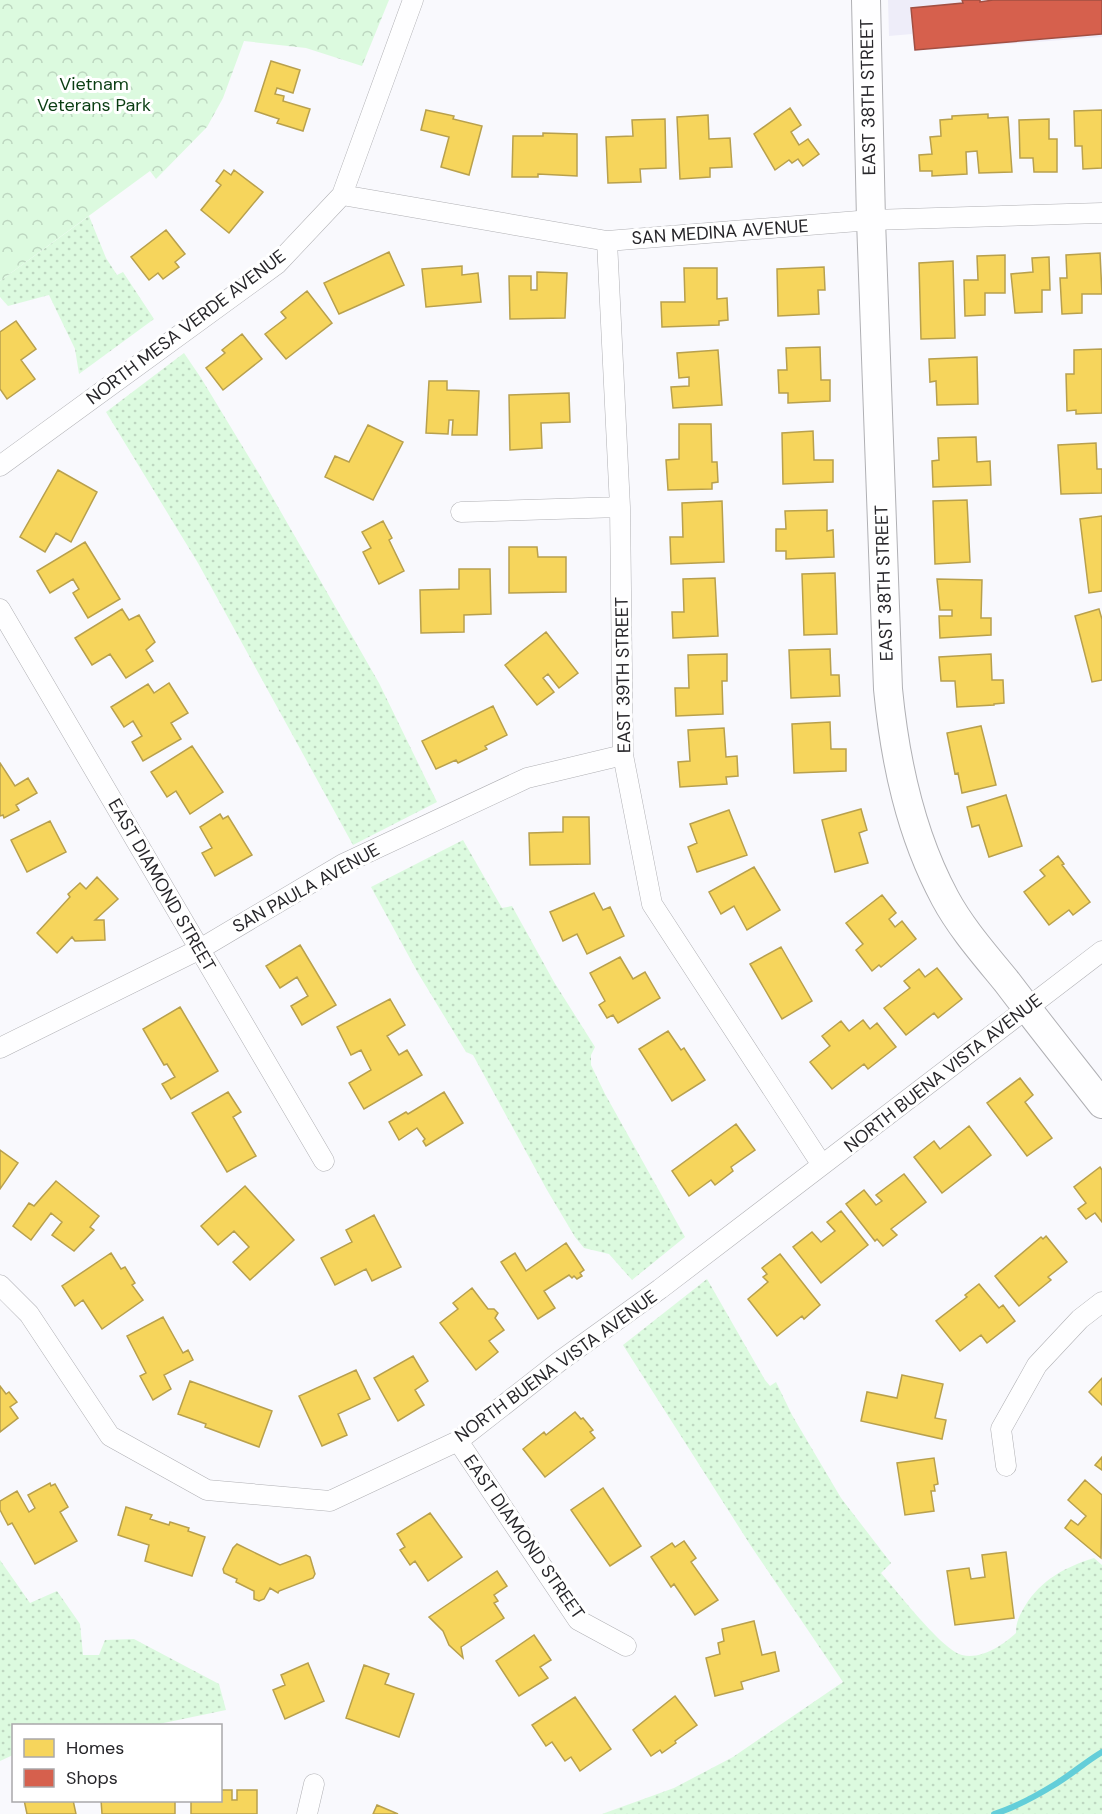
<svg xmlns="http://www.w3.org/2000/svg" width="1102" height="1814" font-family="'DM Sans',sans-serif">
<defs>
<pattern id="grass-dots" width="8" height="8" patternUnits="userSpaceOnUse" patternTransform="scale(1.5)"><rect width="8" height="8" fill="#dcfadf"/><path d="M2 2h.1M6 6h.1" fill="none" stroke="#bdd6c0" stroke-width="1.8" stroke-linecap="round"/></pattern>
<pattern id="park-crowns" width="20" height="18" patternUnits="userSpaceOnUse" patternTransform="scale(1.5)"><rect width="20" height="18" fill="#dcfadf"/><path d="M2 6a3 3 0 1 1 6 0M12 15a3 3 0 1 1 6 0" fill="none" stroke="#bdd6c0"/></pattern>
</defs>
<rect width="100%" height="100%" fill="#f9f9fd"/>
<path fill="#eeedf9" d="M888 0H1102V37L914 51 912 34 889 36Z"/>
<path fill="url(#grass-dots)" d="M89 216 106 258 117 275 123 272 154 319 79 374 75 349 49 295 8 306 0 297V281Z
M184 353 201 378 258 472 379 683 437 802 353 845 198 563 106 412Z
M463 840 502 908 512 906 554 982 595 1047 591 1055V1065L605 1094 685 1237 632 1280 609 1254 584 1248 575 1237 547 1190 473 1055 466 1052 418 973 371 887Z
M707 1279 765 1380 770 1386 776 1382 792 1415 841 1498 891 1563 881 1573C896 1590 942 1650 962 1655 981 1660 1003 1645 1016 1633 1016 1622 1019 1616 1025 1606 1041 1580 1065 1567 1094 1558L1102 1565V1814H602L674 1788 733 1757 843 1682 751 1546 623 1345Z
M0 1560 30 1603 57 1591 80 1624 83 1655H99L105 1640 134 1639 219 1684 226 1710 154 1725 14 1726 13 1755 0 1761Z"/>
<path fill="url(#park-crowns)" d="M0 0H389L362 66 306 48 244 41 223 98 207 127 156 179 150 171 0 281Z"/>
<path fill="#f6d55c" stroke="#b8a04d" stroke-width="1.5" d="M271 61 300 70 293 93 277 88 275 94 284 96 283 101 310 109 303 131 277 123 279 119 255 111Z
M790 108 801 125 791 132 799 145 808 139 819 154 803 166 798 159 792 163 789 160 775 170 754 134Z
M426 110 454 116 453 119 482 126 469 175 441 167 449 137 421 130Z
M1102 110V168L1083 169 1082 146H1075L1074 111Z
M988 114V118L1008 117 1012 172 979 173 977 151 966 152 967 174 932 176V171H920L919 155 932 154 930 137 941 136 940 120 952 119V116Z
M708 115 709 139 730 138 732 167 710 168V177L680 179 677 117Z
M665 119 666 168 640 169 641 182 608 183 606 137 633 136 632 120Z
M1049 119V139H1057V172H1034L1033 158H1020L1019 120Z
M543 133 577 134V176L538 174V177H512L513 136H543Z
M224 170 231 175 234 170 263 192 229 233 201 210 221 185 216 181Z
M166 230 185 254 175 262 179 267 163 279 158 273 149 280 131 257Z
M389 252 404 285 339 314 324 283Z
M1100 253 1102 294H1082V313L1062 314 1060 278H1067L1066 255Z
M1005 255V293H985V315L965 316 964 280H978L977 256Z
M1049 257 1050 290H1042V312L1015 313 1011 274 1033 272 1032 258Z
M953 261 955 338 921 339 919 263Z
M462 266V275L478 273 481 302 426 307 422 269Z
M824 267 825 290H818L819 314 778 316 777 269Z
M684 268H717V299L727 298 728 320 719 321V325L662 327 661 302H685Z
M537 272 567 273 565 318 510 319 509 276H531V290H537Z
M307 291 332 323 286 359 265 334 286 318 281 312Z
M16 321 36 349 21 360 35 379 7 399 0 389V332Z
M242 334 262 359 223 390 206 368 225 353 222 350Z
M820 347 821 380H830V401L788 403V393H779L778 370H787L786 348Z
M1102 349V413L1076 414V410L1067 411 1066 374H1074V350Z
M718 350 722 405 673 408 671 387 689 386V377L679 378 677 353Z
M977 357 978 404 937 405 936 381 930 382 929 359Z
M429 381H447V390L479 391 477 435H452L453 420H449L448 434 426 433Z
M569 393 570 422 541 423 542 448 510 450 509 395Z
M679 424H711L712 462H717L718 482 712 483V489L668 490 666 460 679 459Z
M368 425 403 442 373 500 325 477 335 456 349 462Z
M813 431 814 460H833V482L783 484 782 433Z
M976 437 977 462 990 461 991 485 933 487 932 461 939 460 938 438Z
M1096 443 1097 469H1102V493L1061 494 1058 445Z
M58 470 97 492 71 542 56 533 45 552 20 537Z
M967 500 970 562 935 564 933 501Z
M722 501 724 562 671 564 670 537H683L682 503Z
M827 510V531L833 530 834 557 786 559V551H776V529H786L785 511Z
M1102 516V591L1089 593 1080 519Z
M383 521 392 538 389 540 404 571 379 584 363 552 371 548 362 532Z
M85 542 120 599 88 618 73 593 79 589 73 579 50 593 37 571Z
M509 547H537L538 557H566V592L509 593Z
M459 569H490L491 614 464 615V632L421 633 420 590 459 589Z
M835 573 837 634 804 635 802 574Z
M715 578 718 636 673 638 672 612H684L683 579Z
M937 579 982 580 981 618H991V635L940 638 939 616H952V610H940Z
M122 609 129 620 139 615 155 642 146 650 153 661 126 678 110 654 92 665 75 638Z
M1099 609 1102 619V680L1092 682 1075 616Z
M546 632 578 673 559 688 548 674 543 678 554 692 537 705 505 665Z
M830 649 831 675H839L840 696 791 698 789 650Z
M727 654V681H722L723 714 676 716 675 688H689L688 655Z
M991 654 992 680H1003L1004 703 994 704V705L957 707 955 681H941L939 657Z
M169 683 188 713 171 723 181 739 143 761 132 742 142 736 133 721 124 727 111 707 148 684 154 693Z
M493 706 507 735 485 746 487 749 458 763 456 760 436 769 422 741Z
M830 722 831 749H846V771L794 773 792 724Z
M981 726 996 785 962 793 958 773 955 774 947 733Z
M724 728 726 757 737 756 738 776 726 777 727 784 680 787 678 762 690 761 688 730Z
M192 746 223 792 190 814 176 791 167 797 151 772Z
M0 763 15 786 28 778 37 793 16 805 19 810 4 818 3 815 0 816Z
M1006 795 1022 846 989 857 979 825 972 827 967 807Z
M861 809 867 830 859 833 868 863 835 872 822 820Z
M729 810 747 855 697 872 688 847 697 843 690 824Z
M220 814 223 819 228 816 252 855 215 876 202 853 212 848 200 827Z
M563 817H589L590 864 530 865 529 833 563 832Z
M50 821 66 852 27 872 11 840Z
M1058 856 1064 864 1062 865 1090 902 1073 915 1069 910 1049 925 1024 892 1045 876 1040 870Z
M754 867 780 910 747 930 734 906 721 914 709 892Z
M97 877 118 899 95 920H104L105 940 75 941 72 937 57 953 37 933 70 897 68 894 80 883 86 889Z
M594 893 603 910 610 907 624 936 587 954 577 934 563 941 550 912Z
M882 895 896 913 889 919 895 927 902 921 916 939 881 967 879 965 872 971 856 950 863 944 846 923Z
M300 945 336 1005 302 1025 291 1006 308 996 297 977 280 988 266 966Z
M781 947 812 1001 782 1019 750 964Z
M620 957 633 979 645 972 660 998 618 1023 613 1015 607 1018 599 1005 605 1001 590 973Z
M937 968 962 999 938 1018 934 1013 906 1035 884 1008 910 988 904 981 919 969 925 977Z
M390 999 405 1025 387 1036 399 1055 407 1050 422 1075 364 1109 349 1083 371 1070 361 1050 351 1055 337 1027Z
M180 1007 218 1071 171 1099 162 1084 175 1077 167 1064 164 1065 143 1029Z
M863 1020 870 1029 877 1023 896 1047 868 1069 864 1064 832 1089 810 1062 830 1046 822 1036 841 1021 849 1031Z
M668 1031 681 1050 684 1048 705 1080 672 1101 639 1049Z
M1020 1078 1033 1095 1025 1102 1052 1138 1027 1156 987 1103Z
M228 1092 241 1112 233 1117 256 1156 227 1172 192 1113Z
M444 1092 463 1123 426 1146 423 1141 425 1139 417 1128 399 1140 389 1122 406 1112 408 1114Z
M736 1124 755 1150 731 1167 733 1171 715 1185 711 1180 689 1196 672 1171Z
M969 1126 991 1155 942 1193 914 1157 934 1141 940 1149Z
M0 1150 18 1163 0 1189Z
M1100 1167 1102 1170V1222L1095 1213 1086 1219 1078 1209 1086 1203 1074 1187Z
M904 1174 926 1202 891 1229 897 1235 883 1246 877 1239 875 1241 846 1204 864 1190 876 1205 882 1201 876 1195Z
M56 1181 99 1216 90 1227 94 1230 74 1251 52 1235 62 1222 51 1213 31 1240 13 1226 29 1203 34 1206Z
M245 1186 294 1240 250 1280 233 1262 249 1247 234 1231 218 1245 201 1226Z
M841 1211 868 1245 821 1283 793 1247 812 1232 821 1242 835 1231 827 1222Z
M374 1215 401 1267 372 1281 366 1269 335 1285 321 1258 352 1242 346 1230Z
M1046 1236 1067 1262 1048 1277 1051 1280 1019 1306 995 1276 1041 1237 1043 1239Z
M566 1243 584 1270 580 1273 582 1276 577 1279 574 1276 572 1278 569 1275 544 1291 555 1308 538 1319 501 1262 515 1253 526 1271Z
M111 1253 121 1269 125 1267 135 1283 132 1285 143 1300 102 1329 83 1300 75 1306 62 1286Z
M780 1254 820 1305 804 1319 802 1316 777 1336 748 1299 768 1282 763 1277 767 1274 762 1268Z
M979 1284 999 1308 1003 1305 1015 1321 987 1343 981 1335 960 1351 936 1321 967 1297 965 1295Z
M472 1288 488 1309H494L498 1313 495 1318 504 1330 489 1341 498 1352 476 1370 440 1323 458 1309 453 1303Z
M163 1317 183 1353 188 1350 193 1360 164 1375 171 1389 153 1400 140 1376 146 1373 127 1336Z
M413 1356 428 1381 415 1390 424 1405 398 1421 374 1378Z
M356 1370 370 1399 338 1414 347 1435 322 1446 299 1396Z
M902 1375 943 1384 935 1418 946 1420 942 1439 861 1421 867 1392 897 1398Z
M1102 1378V1405L1089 1392Z
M190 1381 272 1411 259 1447 205 1427 206 1424 178 1414Z
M0 1386 6 1394 9 1392 17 1402 10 1407 18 1418 0 1432Z
M575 1412 581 1419 583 1418 593 1430 590 1432 595 1438 545 1477 523 1449 544 1432 546 1435Z
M1102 1457V1470L1095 1465Z
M934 1458 938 1484 934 1485 935 1491H931L934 1511 905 1515 897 1463Z
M1085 1480 1102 1495 1101 1558 1065 1528 1071 1520 1078 1525 1086 1516 1068 1500Z
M50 1483 51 1486 55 1484 68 1507 60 1512 77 1541 35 1564 12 1523 8 1525 0 1510V1501L17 1491 29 1512 35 1508 28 1495Z
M603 1488 641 1546 610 1566 571 1510Z
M126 1507 152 1515 150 1519 169 1525 170 1522 189 1528 188 1531 205 1537 192 1576 145 1561 149 1545 118 1535Z
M430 1513 462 1557 428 1581 415 1561 410 1565 400 1550 405 1547 397 1534Z
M684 1541 696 1558 691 1562 718 1600 695 1615 674 1584 671 1587 651 1557 672 1543 675 1547Z
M237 1544 280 1565 306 1555 310 1557 315 1574 313 1578 279 1591 278 1593 270 1588 264 1599 259 1601 254 1599V1591L236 1582 237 1579 224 1573 223 1569 233 1548Z
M1006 1552 1014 1618 955 1625 947 1571 969 1568 971 1579 985 1577 982 1555Z
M497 1571 507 1586 494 1595 498 1601 494 1603 504 1618 461 1647 463 1658 449 1645 443 1631 429 1617Z
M754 1621 762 1655 775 1652 779 1671 741 1682 743 1689 715 1696 706 1658 720 1654 718 1643 724 1641 722 1629Z
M534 1635 551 1660 540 1667 548 1678 519 1696 496 1661Z
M308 1663 324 1701 285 1719 273 1690 285 1685 281 1675Z
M364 1665 389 1674 385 1684 414 1694 399 1737 346 1718Z
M675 1696 697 1725 675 1741 676 1743 662 1753 660 1750 651 1756 633 1730Z
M575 1697 611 1749 580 1771 571 1757 565 1761 552 1742 546 1746 532 1725Z
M220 1790H232V1800H237V1790H257V1814H191V1800H220Z
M24 1800H73L76 1814H27Z
M101 1800H175V1814H102Z
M377 1805 398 1814H373Z"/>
<path fill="#d6604d" stroke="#a24f42" stroke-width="1.5" d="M962 0H980V2L993 0H1102V34L915 50 911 8 963 3Z"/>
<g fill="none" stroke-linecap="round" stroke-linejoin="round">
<path stroke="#63ced9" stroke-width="6" d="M994 1814C1014 1808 1036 1796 1054 1785 1071 1775 1085 1762 1102 1752"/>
<g stroke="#b0b0b4" stroke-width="21">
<path id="street" d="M342 195 607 241 871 220 1102 213
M607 241 620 507 623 755 652 904 822 1165
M0 466 277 264 342 195 413 0
M461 512 620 507
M0 609 324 1161
M0 1048 200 949 343 864 527 778 623 755
M0 1285 29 1314 110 1436 207 1490 330 1501 458 1441 560 1361 660 1289 1102 951
M458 1441 578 1620 626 1646
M1006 1466 1001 1429 1037 1365 1080 1319 1102 1302
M307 1814 314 1784"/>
</g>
<g stroke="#b0b0b4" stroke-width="30">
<path id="secondary" d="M866 0 871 220 888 689C895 761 910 833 945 898 961 928 985 955 1007 982 1038 1023 1070 1063 1102 1104"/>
</g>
<use href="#street" stroke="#fefeff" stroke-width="20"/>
<use href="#secondary" stroke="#fefeff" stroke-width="28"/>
</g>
<g text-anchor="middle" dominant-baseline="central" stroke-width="6" stroke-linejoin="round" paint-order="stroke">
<g font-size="18" fill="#0a3d12" stroke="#fff">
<text x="94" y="84">Vietnam<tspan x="94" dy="21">Veterans Park</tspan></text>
</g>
<g font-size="18" fill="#27262a" stroke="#fff">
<text transform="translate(868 97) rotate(-91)">EAST 38TH STREET</text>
<text transform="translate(720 232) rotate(-4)">SAN MEDINA AVENUE</text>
<text transform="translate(186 327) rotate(-37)">NORTH MESA VERDE AVENUE</text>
<text transform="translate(884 583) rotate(-92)">EAST 38TH STREET</text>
<text transform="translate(623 675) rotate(-91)">EAST 39TH STREET</text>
<text transform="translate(162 885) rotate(60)">EAST DIAMOND STREET</text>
<text transform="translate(306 888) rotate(-29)">SAN PAULA AVENUE</text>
<text transform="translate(943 1073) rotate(-38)">NORTH BUENA VISTA AVENUE</text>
<text transform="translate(556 1366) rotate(-36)">NORTH BUENA VISTA AVENUE</text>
<text transform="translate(524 1537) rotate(55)">EAST DIAMOND STREET</text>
</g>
</g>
<rect x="12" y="1724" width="210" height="78" fill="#ffffff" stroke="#a9a8aa" stroke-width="1.5"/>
<rect x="24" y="1739" width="30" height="18" fill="#f6d55c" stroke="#a9a8aa" stroke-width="1.5"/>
<text x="66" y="1754" font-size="18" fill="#27262a">Homes</text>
<rect x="24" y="1769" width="30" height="18" fill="#d6604d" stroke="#a9a8aa" stroke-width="1.5"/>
<text x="66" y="1784" font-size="18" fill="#27262a">Shops</text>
</svg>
